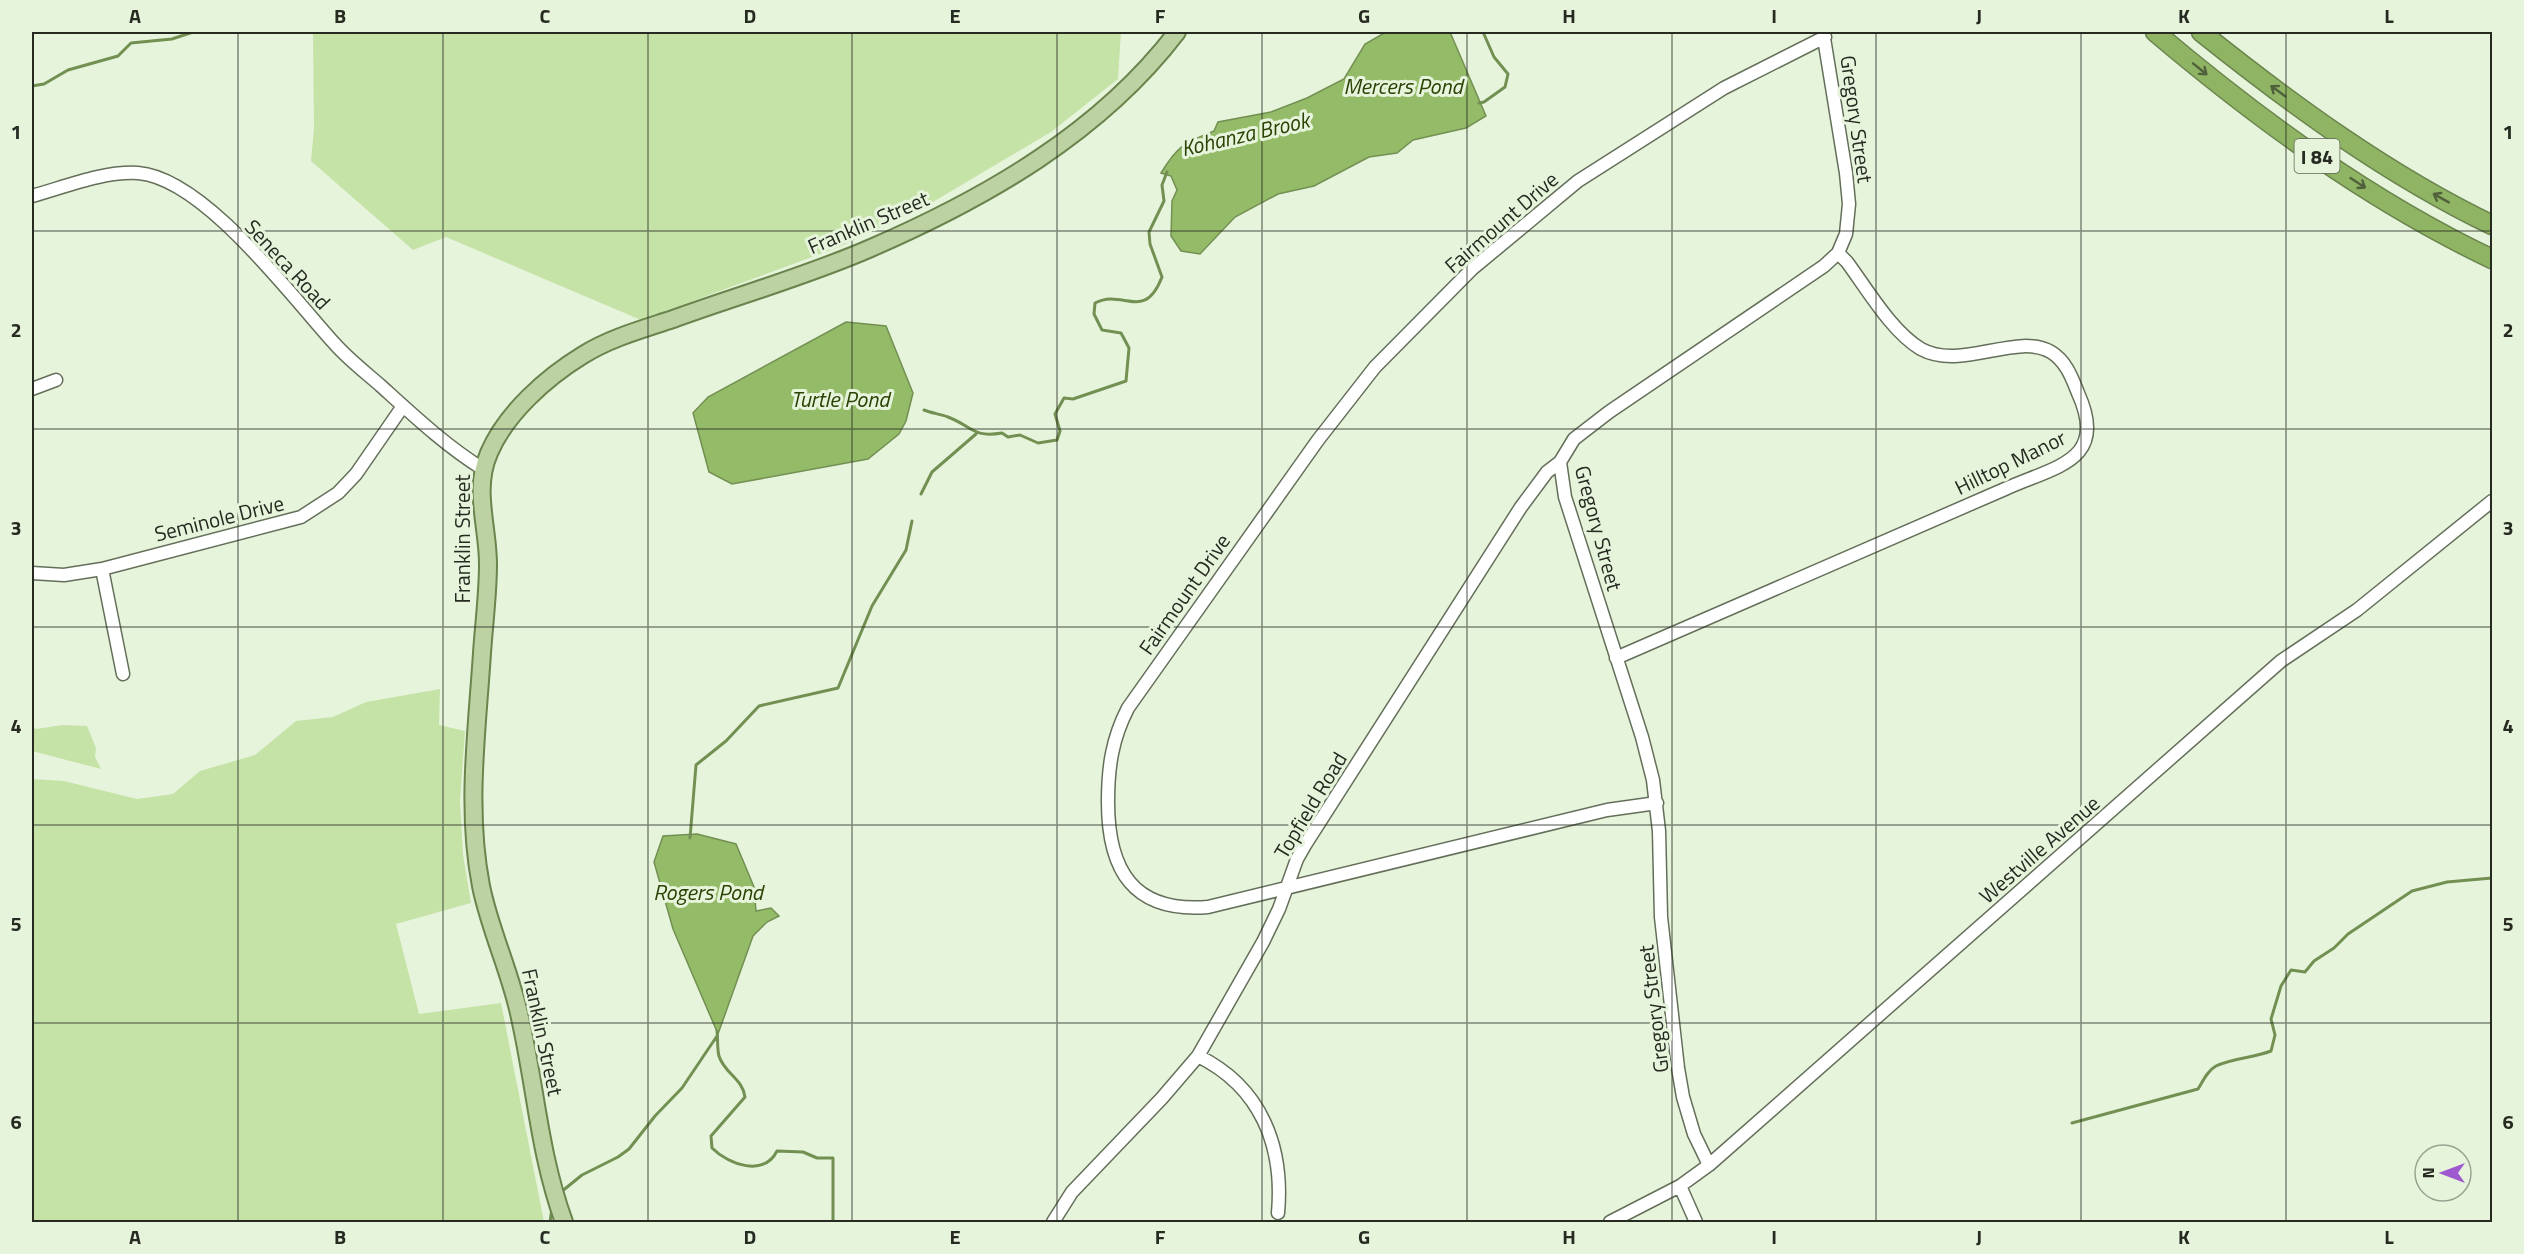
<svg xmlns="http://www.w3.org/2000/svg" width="2524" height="1254" font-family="'Titillium Web',sans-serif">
<rect width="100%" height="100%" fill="#e7f4dc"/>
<path fill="#c5e2a7" d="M313 32H1121L1118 79 1051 132 926 206 839 247 641 320 446 237 413 250 311 161 314 129Z
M440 689 439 725 465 731 460 801 463 855 471 903 396 924 419 1014 501 1003 544 1222H32V779L64 781 137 799 173 794 200 771 255 755 296 721 333 717 366 702Z
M32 725 36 729 63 725 87 726 96 748 95 757 101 769 32 751Z"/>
<path fill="#94bb68" stroke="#739053" stroke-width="1.5" d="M1386 32H1450L1486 116 1466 128 1413 140 1397 153 1369 157 1314 186 1278 194 1235 217 1200 254 1181 251 1171 236 1172 201 1177 190 1171 176 1161 173C1178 145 1184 143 1214 131L1218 122 1271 112 1307 98 1344 79 1365 44Z
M846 322 886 326 913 393 906 421 899 434 868 459 732 484 709 472 693 413 708 397Z
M697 834 736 844 754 887 756 911 771 908 779 916 767 922 753 936 718 1034 673 929 654 862 663 836Z"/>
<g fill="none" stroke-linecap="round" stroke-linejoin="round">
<path stroke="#739053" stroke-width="3" d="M32 86 44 84 68 70 118 56 131 43 172 39 193 32
M1479 103 1484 102 1505 87 1508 74 1494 57 1483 32
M924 410C931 413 940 414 948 417 972 426 972 438 1002 433L1008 437 1020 435 1038 443 1057 440 1060 431 1055 414 1064 398 1073 399 1126 381 1129 348 1121 333 1102 330 1094 314 1095 303C1123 288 1144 323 1162 277L1150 244 1149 232 1164 201 1162 185 1167 172
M921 494 932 472 976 434
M690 838 696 765 726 741 759 706 838 688 872 606 906 550 912 521
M717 1031C718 1039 717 1049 719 1056 724 1073 743 1079 745 1097L711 1136 712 1148C729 1165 764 1177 777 1151L803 1152 817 1158H833V1222
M2072 1123 2198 1089C2203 1081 2207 1071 2216 1066 2232 1058 2253 1058 2271 1051L2275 1035 2271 1019 2281 986 2291 970 2305 972 2314 961 2334 948 2348 934 2412 891 2447 882 2492 878
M561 1192 582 1175 618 1157 629 1149 655 1116 682 1088 717 1036
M550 1222 552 1208"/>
<g stroke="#646f5a" stroke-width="15">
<path id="minor" d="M32 196C65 187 103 171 138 173 204 178 291 296 334 343 348 359 365 372 381 386 413 415 446 446 483 469
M32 389 56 380
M102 569 123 674
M32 573 64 575 102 569 301 517 338 493 356 474 403 406
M1616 658 2005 489C2056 466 2109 461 2078 393 2072 378 2066 361 2051 352 2017 332 1961 371 1921 349 1892 332 1867 289 1847 262L1838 253
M1657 803 1607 810 1208 907C1133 913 1108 870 1108 802 1108 767 1112 739 1128 708L1318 440 1375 367 1472 269 1578 181 1724 88 1825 37
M1198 1056C1261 1087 1284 1146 1278 1213
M1709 1165 1694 1134 1683 1097 1678 1068 1661 917 1659 831 1653 780 1642 737 1565 497 1560 462 1574 439 1609 412 1824 266 1838 253 1846 234 1849 204 1846 173 1823 32
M1680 1186 1696 1222
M1053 1222 1072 1192 1162 1098 1198 1056 1263 942 1279 909 1297 859 1305 845 1521 507 1547 472 1560 462
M1610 1222 1680 1186 1709 1165 2281 661 2357 610 2492 501"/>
</g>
<g stroke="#6a844d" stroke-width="20">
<path id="major" d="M564 1222C539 1153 536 1089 520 1018 511 973 490 931 481 886 466 809 477 731 482 653 484 623 488 594 488 564 488 526 473 490 489 453 506 413 547 377 583 355 610 338 643 329 673 319 739 295 807 276 871 248 986 198 1100 133 1177 32"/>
</g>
<g stroke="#6a844d" stroke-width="21">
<path id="highway" d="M2155 32C2258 119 2370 201 2492 259
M2201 32C2291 104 2388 175 2492 225"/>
</g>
<use href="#minor" stroke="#fff" stroke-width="12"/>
<use href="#major" stroke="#bcd2a2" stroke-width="16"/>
<use href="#highway" stroke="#8fb464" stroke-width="18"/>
</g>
<defs><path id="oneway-shaft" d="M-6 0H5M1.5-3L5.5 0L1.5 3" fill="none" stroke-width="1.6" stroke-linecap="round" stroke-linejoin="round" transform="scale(1.5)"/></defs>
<g stroke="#50613c">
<use href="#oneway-shaft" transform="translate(2200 69) rotate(39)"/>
<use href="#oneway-shaft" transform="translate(2278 91) rotate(-144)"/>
<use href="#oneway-shaft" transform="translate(2358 183) rotate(33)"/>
<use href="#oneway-shaft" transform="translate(2441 198) rotate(-151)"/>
</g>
<path fill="none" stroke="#262a21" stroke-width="1.5" stroke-opacity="0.55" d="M238 32V1222M443 32V1222M648 32V1222M852 32V1222M1057 32V1222M1262 32V1222M1467 32V1222M1672 32V1222M1876 32V1222M2081 32V1222M2286 32V1222M32 231H2492M32 429H2492M32 627H2492M32 825H2492M32 1023H2492"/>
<g text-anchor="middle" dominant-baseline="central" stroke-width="6" stroke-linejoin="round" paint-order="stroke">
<rect fill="#e7f4dc" stroke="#606759" stroke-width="1.5" x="2294.5" y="139" width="45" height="34" rx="4.5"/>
<g font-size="20" font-weight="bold" fill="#262a21">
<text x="2317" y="156">I 84</text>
</g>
<g font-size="21" fill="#262a21" stroke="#e7f4dc">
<text transform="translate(1857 119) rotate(82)">Gregory Street</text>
<text transform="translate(868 222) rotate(-23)">Franklin Street</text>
<text transform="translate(1501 222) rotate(-41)">Fairmount Drive</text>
<text transform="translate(288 264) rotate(47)">Seneca Road</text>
<text transform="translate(2010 462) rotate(-26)">Hilltop Manor</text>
<text transform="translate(219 518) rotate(-14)">Seminole Drive</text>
<text transform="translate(1599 528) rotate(75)">Gregory Street</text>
<text transform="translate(462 539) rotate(-90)">Franklin Street</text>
<text transform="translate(1184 594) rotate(-55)">Fairmount Drive</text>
<text transform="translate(1310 805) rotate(-59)">Topfield Road</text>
<text transform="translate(2039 849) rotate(-41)">Westville Avenue</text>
<text transform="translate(1653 1009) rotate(-97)">Gregory Street</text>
<text transform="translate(543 1032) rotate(78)">Franklin Street</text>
</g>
<g font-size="22" font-style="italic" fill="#2a4204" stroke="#e7f4dc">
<text x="1403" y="86">Mercers Pond</text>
<text transform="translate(1245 134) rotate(-13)">Kohanza Brook</text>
<text x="840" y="399">Turtle Pond</text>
<text x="708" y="892">Rogers Pond</text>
</g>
</g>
<rect width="2524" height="1254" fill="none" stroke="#e7f4dc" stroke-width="66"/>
<g transform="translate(2443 1173) rotate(270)"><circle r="28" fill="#e7f4dc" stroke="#9aa391" stroke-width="1.5"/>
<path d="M0-4.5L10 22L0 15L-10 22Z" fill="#9e59ce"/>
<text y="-9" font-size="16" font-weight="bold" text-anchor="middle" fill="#262a21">N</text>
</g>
<rect x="33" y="33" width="2458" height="1188" fill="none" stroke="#262a21" stroke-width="2"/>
<g font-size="20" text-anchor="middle" font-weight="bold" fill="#262a21">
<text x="135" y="23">A</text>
<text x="340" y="23">B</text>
<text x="545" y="23">C</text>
<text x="750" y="23">D</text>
<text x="955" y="23">E</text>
<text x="1160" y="23">F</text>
<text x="1364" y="23">G</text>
<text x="1569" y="23">H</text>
<text x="1774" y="23">I</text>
<text x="1979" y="23">J</text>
<text x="2184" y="23">K</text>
<text x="2389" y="23">L</text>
<text x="16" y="139">1</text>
<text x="2508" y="139">1</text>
<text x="16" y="337">2</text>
<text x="2508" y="337">2</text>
<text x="16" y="535">3</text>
<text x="2508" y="535">3</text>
<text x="16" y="733">4</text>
<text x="2508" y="733">4</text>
<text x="16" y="931">5</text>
<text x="2508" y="931">5</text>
<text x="16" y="1129">6</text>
<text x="2508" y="1129">6</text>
<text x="135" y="1244">A</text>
<text x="340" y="1244">B</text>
<text x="545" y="1244">C</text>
<text x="750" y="1244">D</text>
<text x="955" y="1244">E</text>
<text x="1160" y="1244">F</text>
<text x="1364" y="1244">G</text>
<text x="1569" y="1244">H</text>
<text x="1774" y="1244">I</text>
<text x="1979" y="1244">J</text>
<text x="2184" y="1244">K</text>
<text x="2389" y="1244">L</text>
</g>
</svg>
